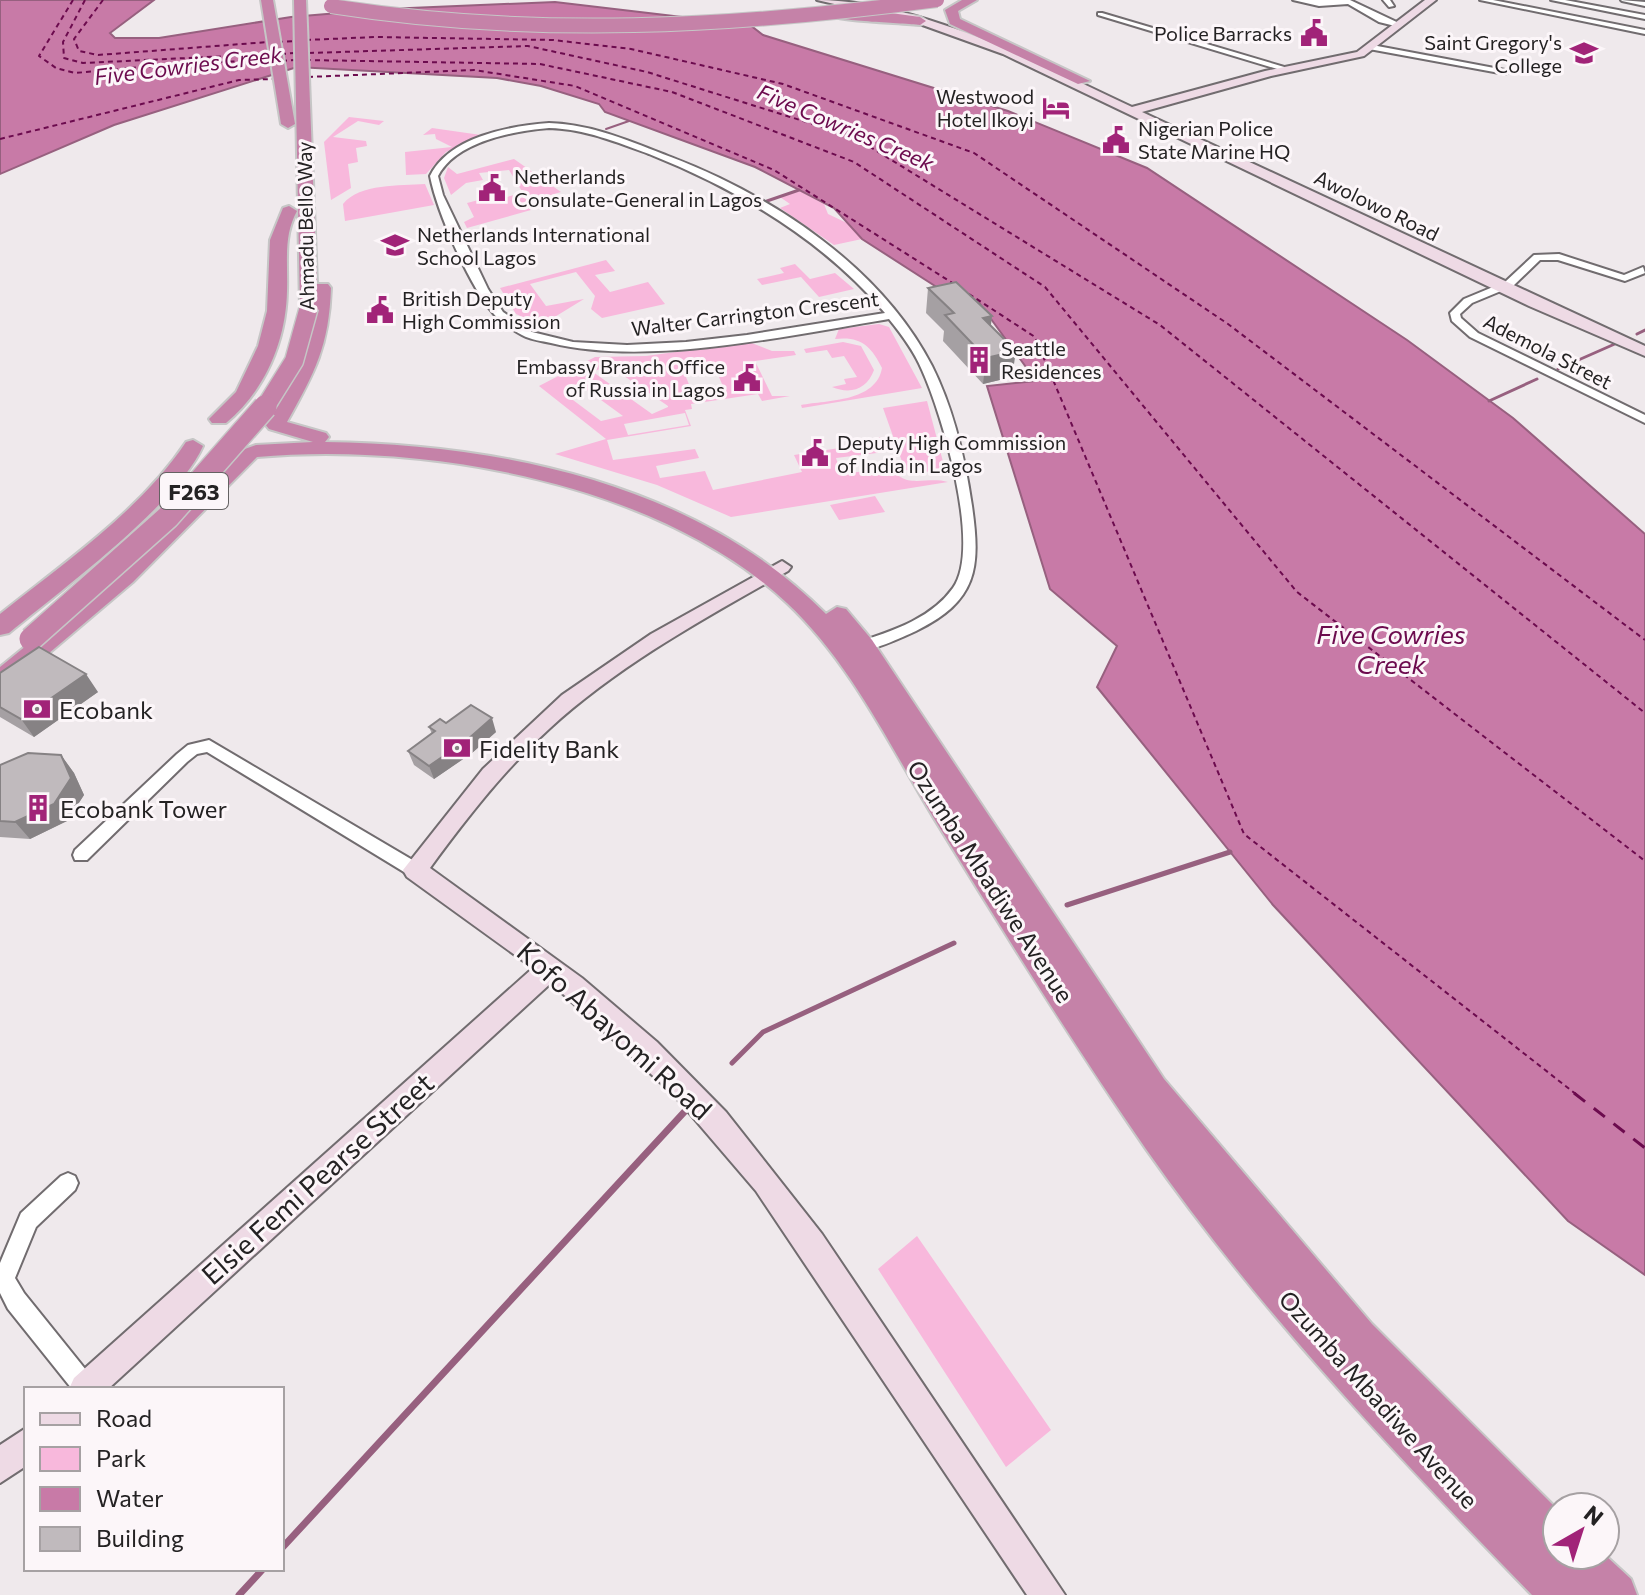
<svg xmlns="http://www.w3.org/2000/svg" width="1645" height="1595" font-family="Commissioner,sans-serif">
<rect width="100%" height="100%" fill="#efe9ec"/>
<path fill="#f8b8dc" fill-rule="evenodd" d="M349 117 384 121 379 125 358 121 333 137 366 141 367 146 356 148 358 162 348 164 351 188 331 200 324 142Z
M432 128 481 135 446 152 426 174 406 175 405 152 452 147 436 139 435 134 423 135Z
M514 159 561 192 523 203 531 210 467 228 464 222 474 217 467 203 486 198 490 193 494 200 523 193 509 170 479 173 483 180 466 183 451 195 444 178 448 167 457 174Z
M425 184 434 205 345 221 343 204C360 183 400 186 425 184Z
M800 191 824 204 828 214 847 223 862 239 834 245 780 208 790 204 780 197Z
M606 260 615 271 595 275 610 292 648 282 665 304 602 318 591 309 595 296 576 272 530 284 546 306 584 299 553 318 535 323 516 314 500 288Z
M795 264 810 279 835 273 854 289 819 297 801 277 762 285 757 279 784 273 780 268Z
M879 324 889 327 922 388 802 408 801 405C828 400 876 402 882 368 871 346 861 336 835 339L839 329Z
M749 342 772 351H794L796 355 755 361 772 396H790L762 401 758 394 691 404 692 409 685 410 691 426 607 440 613 460 695 449 699 458 656 466 660 478 705 471 713 490 802 472 794 455 872 443 880 437 885 452 836 458 841 474 866 471 864 464 889 461C901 493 925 475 948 482L731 517 657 485 555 454 606 439 539 386 595 357 646 356ZM608 365 668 406V407L652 414 593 372ZM714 365 727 396 696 401 683 370ZM579 384 623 416 601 421 565 394ZM685 413 689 425 628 435 624 424Z
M843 342 861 346 874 370C867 389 851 395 832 387L846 384 844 379 857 377 844 356 832 358 827 350 806 353 804 349Z
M927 401 946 473 905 470 883 408Z
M875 496 885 512 839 520 830 505Z
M917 1236 1051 1430 1006 1467 878 1269Z"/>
<path fill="#c87aa7" stroke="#97607f" stroke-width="2" d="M0 0H154L110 33 115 38H159L291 17 386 9 555 2 750 25 763 35 1008 111 1147 168 1407 340 1513 418 1645 534V1275L1568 1221 1273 905 1097 687 1117 646 1050 589 987 386 1036 381 978 301 963 304 862 239 834 208 755 167 605 112 599 104 541 86 497 78 297 67 114 125 0 174Z"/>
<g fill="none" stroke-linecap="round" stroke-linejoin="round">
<path stroke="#97607f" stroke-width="2" d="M606 129 629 121"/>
<path stroke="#97607f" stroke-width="3" d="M767 201 799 190
M1637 334 1645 330
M1558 369 1617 343
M1489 401 1537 379"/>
<path stroke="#97607f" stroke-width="5" d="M1067 905 1230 852
M732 1063 763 1032 954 943"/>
<path stroke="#97607f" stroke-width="7" d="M282 1548 687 1109
M239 1595 263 1569"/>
<path stroke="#6c0b4e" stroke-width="2" stroke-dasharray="5 4" stroke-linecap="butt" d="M73 0 39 56 56 68 75 73 199 62 271 61
M85 0 63 42 64 58 83 63 271 54
M103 0 74 39 79 51 98 55 268 42
M306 40 376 37 553 40 631 49 783 84 974 153 1228 324 1645 640
M278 42 296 41
M309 53 528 46 647 72 854 137 1160 325 1645 713
M281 54 295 53
M306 60 540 64 672 92 854 162 1045 287 1297 592 1645 861
M282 61 295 60
M308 77 474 70 575 86 774 170 954 284
M0 139 239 80 273 79
M969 294 1035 337 1244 834 1577 1095"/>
<path stroke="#6c0b4e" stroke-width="3" stroke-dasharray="14 11" stroke-linecap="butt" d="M1574 1093 1645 1148"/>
<g stroke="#716c6f" stroke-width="4">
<path id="street" d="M1293 0H1350L1403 25 1399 27 1379 22 1348 4 1319 6Z
M1383 0H1390L1394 6 1389 7Z
M1480 0H1493L1645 30V34Z
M1551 0H1565L1645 15V19Z
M1621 0 1645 2V6L1622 1Z
M1098 13H1102L1291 69 1284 71 1098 15Z
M1372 45 1505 70 1509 72 1505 74 1369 49Z
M549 123C592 124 632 142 671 157 773 196 881 267 932 366 954 410 965 458 972 506 981 569 977 601 916 631 901 638 862 656 847 652L845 649 847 646C884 633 929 622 953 588 982 547 942 414 922 370 914 351 902 335 889 319 790 335 650 367 551 343 542 341 531 340 522 335 513 330 500 322 493 313 469 285 437 212 430 176 449 137 509 126 549 123ZM549 128C585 129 616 142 649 154 739 190 822 239 885 313L747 335 686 342 627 345 573 342 532 332 503 312 488 289 443 195 438 176C456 141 514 131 549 128Z
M1559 254 1624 275 1643 267 1645 273 1625 281 1558 260H1540L1513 286 1472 303 1460 314 1461 318 1478 333 1645 415V423L1470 337 1452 321 1450 313 1464 299 1505 282 1534 255Z
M209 740 421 865 423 870 421 875H409L207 752 197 754 187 762 87 860H75L73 855 75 850 177 754 188 745Z
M68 1173 75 1176 78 1183 75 1190 36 1227 15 1278 24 1293 94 1380 97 1389H72L8 1309 0 1293V1263L21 1213 61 1176Z"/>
</g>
<g stroke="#716c6f" stroke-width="4">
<path id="secondary" d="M817 0C919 0 1042 65 1132 107L1265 71 1357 52 1425 0H1436L1364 56 1271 76 1142 112 1645 346V356L1529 306 1003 54 917 23Z
M782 561 791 567 788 571C705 618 620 664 549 729 504 770 466 819 430 868L582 978 657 1042 726 1112 822 1234 1065 1595H1027L756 1191 673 1094 551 983 108 1389H69L74 1378 533 968 407 877 403 870 483 769 562 695 651 634Z
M26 1428V1466L0 1483V1445Z"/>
</g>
<g stroke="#c6c6c6" stroke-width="4">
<path id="highway" d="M261 0H273L295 124 288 128 281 124Z
M294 0H306L317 284H328L331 288C329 346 315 372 287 422L326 433 329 437 325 442C502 444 697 484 826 614L837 607 846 609 872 640 1164 1079 1372 1324 1557 1509V1555H1605L1631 1579 1637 1595H1532C1395 1454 1259 1310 1146 1149 1072 1042 1003 931 935 820 890 746 851 663 787 603 659 483 427 442 257 457L133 582 9 687 0 690V667L117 572 242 450 256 445 313 442 269 429 265 424C286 389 309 354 312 312L300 307Z
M962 0H977L958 11 960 19 1090 81 1078 84 950 24 945 10Z
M876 11 920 17 926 21 920 25C904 23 838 21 831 16L837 12Z
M289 206 297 211C283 236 288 263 287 291 286 341 265 391 226 423H212L209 419 236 392 258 346 267 311 270 240 283 208Z
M193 440 203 446C177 505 61 590 9 633L0 635V614C65 562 140 511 186 442Z"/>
</g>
<use href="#street" fill="#fff" fill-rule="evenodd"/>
<use href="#secondary" fill="#eedae5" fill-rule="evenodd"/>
<use href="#highway" fill="#c582a8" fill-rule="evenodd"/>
<g stroke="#c6c6c6" stroke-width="16" stroke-linecap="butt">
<path id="highway-bridge-far2" d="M331 6C534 38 734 27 937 0"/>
</g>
<g stroke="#c6c6c6" stroke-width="21" stroke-linecap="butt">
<path id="highway-bridge-far1" d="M264 409 294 361 309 307"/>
</g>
<g stroke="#c6c6c6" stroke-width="26" stroke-linecap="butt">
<path id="highway-bridge" d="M31 639 168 517 265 407"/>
</g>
<use href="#highway-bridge-far2" stroke="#c582a8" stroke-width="14"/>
<use href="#highway-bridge-far1" stroke="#c582a8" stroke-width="18"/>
<use href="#highway-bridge" stroke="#c582a8" stroke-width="23"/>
</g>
<path fill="#a5a0a3" d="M928 288 992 316 990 326 1012 377 983 384 943 341 944 331 926 313Z
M0 673 98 692 34 737 0 717Z
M446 723 496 732 472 753 434 779 414 765 408 751 432 734 429 727Z
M61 755 74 773 84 795 67 821 30 839 0 837V765Z"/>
<path fill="#868284" d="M992 316 989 342 983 318Z
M1016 351 1012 377 983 384 986 358Z
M86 674 98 692 34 737 21 719Z
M492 718 496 732 472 753 434 779 429 766Z
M61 755 74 773 84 795 67 821 30 839 15 822Z"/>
<path fill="#c0babd" stroke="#868284" stroke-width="2" d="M956 282 992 316 983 318 1016 351 986 358 945 315 954 313 928 288Z
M39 647 86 674 21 719 0 707V673Z
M471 705 492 718 467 740 429 766 408 751 435 731 429 727 440 719 446 723Z
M28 753 61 755 71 778 54 804 15 822 0 821V765Z"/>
<defs>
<g id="civic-bare" transform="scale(2.16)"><path d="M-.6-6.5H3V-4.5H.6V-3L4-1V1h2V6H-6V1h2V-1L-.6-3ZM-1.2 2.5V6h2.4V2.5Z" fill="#a12378" stroke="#fcf6f9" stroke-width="2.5" paint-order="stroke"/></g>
<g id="university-bare" transform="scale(2.16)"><path d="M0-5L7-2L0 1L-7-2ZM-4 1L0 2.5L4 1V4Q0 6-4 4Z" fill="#a12378" stroke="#fcf6f9" stroke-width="2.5" paint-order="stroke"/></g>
<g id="hotel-bare" transform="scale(2.16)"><path d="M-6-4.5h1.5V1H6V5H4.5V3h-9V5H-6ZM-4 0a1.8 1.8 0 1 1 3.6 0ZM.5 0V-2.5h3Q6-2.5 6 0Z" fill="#a12378" stroke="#fcf6f9" stroke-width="2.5" paint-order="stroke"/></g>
<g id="school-bare" transform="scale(2.16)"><path d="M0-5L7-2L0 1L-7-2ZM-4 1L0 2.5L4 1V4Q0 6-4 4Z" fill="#a12378" stroke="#fcf6f9" stroke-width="2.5" paint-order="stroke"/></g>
<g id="building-bare" transform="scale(2.16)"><path d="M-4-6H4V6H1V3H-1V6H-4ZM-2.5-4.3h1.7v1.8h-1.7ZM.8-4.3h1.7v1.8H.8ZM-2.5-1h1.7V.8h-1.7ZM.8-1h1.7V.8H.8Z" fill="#a12378" stroke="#fcf6f9" stroke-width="2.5" paint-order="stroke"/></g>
<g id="bank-bare" transform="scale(2.16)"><path d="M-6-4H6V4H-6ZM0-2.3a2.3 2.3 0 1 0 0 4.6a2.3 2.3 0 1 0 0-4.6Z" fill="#a12378" stroke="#fcf6f9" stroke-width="2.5" paint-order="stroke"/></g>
</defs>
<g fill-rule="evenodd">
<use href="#civic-bare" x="1314" y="33"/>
<use href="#university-bare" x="1584" y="53"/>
<use href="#hotel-bare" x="1056" y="108"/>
<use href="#civic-bare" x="1116" y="140"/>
<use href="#civic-bare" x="492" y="188"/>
<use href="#school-bare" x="395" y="245"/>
<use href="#civic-bare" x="380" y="310"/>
<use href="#building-bare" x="979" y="360"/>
<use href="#civic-bare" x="747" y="378"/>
<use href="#civic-bare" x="815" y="453"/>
<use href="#bank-bare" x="37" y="709"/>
<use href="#bank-bare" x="457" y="748"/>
<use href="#building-bare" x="38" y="808"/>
</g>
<g text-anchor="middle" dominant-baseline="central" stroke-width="6" stroke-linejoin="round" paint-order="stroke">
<g font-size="20" fill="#242223" stroke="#fcf6f9" text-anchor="start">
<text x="1292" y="33" text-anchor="end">Police Barracks</text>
<text x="1562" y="42" text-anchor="end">Saint Gregory's<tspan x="1562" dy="23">College</tspan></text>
<text x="1034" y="96" text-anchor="end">Westwood<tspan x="1034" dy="23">Hotel Ikoyi</tspan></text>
<text x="1138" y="128">Nigerian Police<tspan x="1138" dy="23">State Marine HQ</tspan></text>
<text x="514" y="176">Netherlands<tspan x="514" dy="23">Consulate-General in Lagos</tspan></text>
<text x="417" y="234">Netherlands International<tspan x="417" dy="23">School Lagos</tspan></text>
<text x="402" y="298">British Deputy<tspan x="402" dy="23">High Commission</tspan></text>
<text x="1001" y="348">Seattle<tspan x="1001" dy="23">Residences</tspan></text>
<text x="725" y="366" text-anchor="end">Embassy Branch Office<tspan x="725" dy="23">of Russia in Lagos</tspan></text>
<text x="837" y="442">Deputy High Commission<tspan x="837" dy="23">of India in Lagos</tspan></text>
</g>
<g font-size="20" fill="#242223" stroke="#fcf6f9">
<text transform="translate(1377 205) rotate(26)">Awolowo Road</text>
<text transform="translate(305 226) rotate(-91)">Ahmadu Bello Way</text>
<text transform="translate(755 313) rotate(-7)">Walter Carrington Crescent</text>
<text transform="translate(1548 351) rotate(27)">Ademola Street</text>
</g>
<g font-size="22" font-style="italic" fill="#6c0b4e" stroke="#fcf6f9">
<text transform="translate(188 65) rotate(-7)">Five Cowries Creek</text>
<text transform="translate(846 127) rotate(23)">Five Cowries Creek</text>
</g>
<rect fill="#fcf6f9" stroke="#656263" stroke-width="2" x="160" y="473" width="68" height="36" rx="6"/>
<g font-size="22" font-weight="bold" fill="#242223">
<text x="194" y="491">F263</text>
</g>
<g font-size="24" fill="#242223" stroke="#fcf6f9" text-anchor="start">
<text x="59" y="709">Ecobank</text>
<text x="479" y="748">Fidelity Bank</text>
<text x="60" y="808">Ecobank Tower</text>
</g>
<g font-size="24" fill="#242223" stroke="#fcf6f9">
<text transform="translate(991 881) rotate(57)">Ozumba Mbadiwe Avenue</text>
<text transform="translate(1379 1399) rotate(48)">Ozumba Mbadiwe Avenue</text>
</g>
<g font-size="26" font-style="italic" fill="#6c0b4e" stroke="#fcf6f9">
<text x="1391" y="633">Five Cowries<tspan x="1391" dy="30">Creek</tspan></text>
</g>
<g font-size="28" fill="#242223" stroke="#fcf6f9">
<text transform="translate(615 1030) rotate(42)">Kofo Abayomi Road</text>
<text transform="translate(317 1178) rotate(-42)">Elsie Femi Pearse Street</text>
</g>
</g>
<rect x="24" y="1387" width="260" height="184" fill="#fcf6f9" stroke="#a6a1a3" stroke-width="2"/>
<rect x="40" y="1413" width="40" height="12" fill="#eedae5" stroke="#a6a1a3" stroke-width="2"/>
<text x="96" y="1427" font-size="24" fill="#242223">Road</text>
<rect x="40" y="1447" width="40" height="24" fill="#f8b8dc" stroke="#a6a1a3" stroke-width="2"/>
<text x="96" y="1467" font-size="24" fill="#242223">Park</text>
<rect x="40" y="1487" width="40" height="24" fill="#c87aa7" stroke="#a6a1a3" stroke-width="2"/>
<text x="96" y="1507" font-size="24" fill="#242223">Water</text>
<rect x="40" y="1527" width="40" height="24" fill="#c0babd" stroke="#a6a1a3" stroke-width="2"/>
<text x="96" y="1547" font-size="24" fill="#242223">Building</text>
<g transform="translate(1581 1531) rotate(39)"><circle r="38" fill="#fcf6f9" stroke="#a6a1a3" stroke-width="2"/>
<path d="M0-6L14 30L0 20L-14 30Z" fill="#a12378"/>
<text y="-12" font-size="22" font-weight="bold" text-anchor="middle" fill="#242223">N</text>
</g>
</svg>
